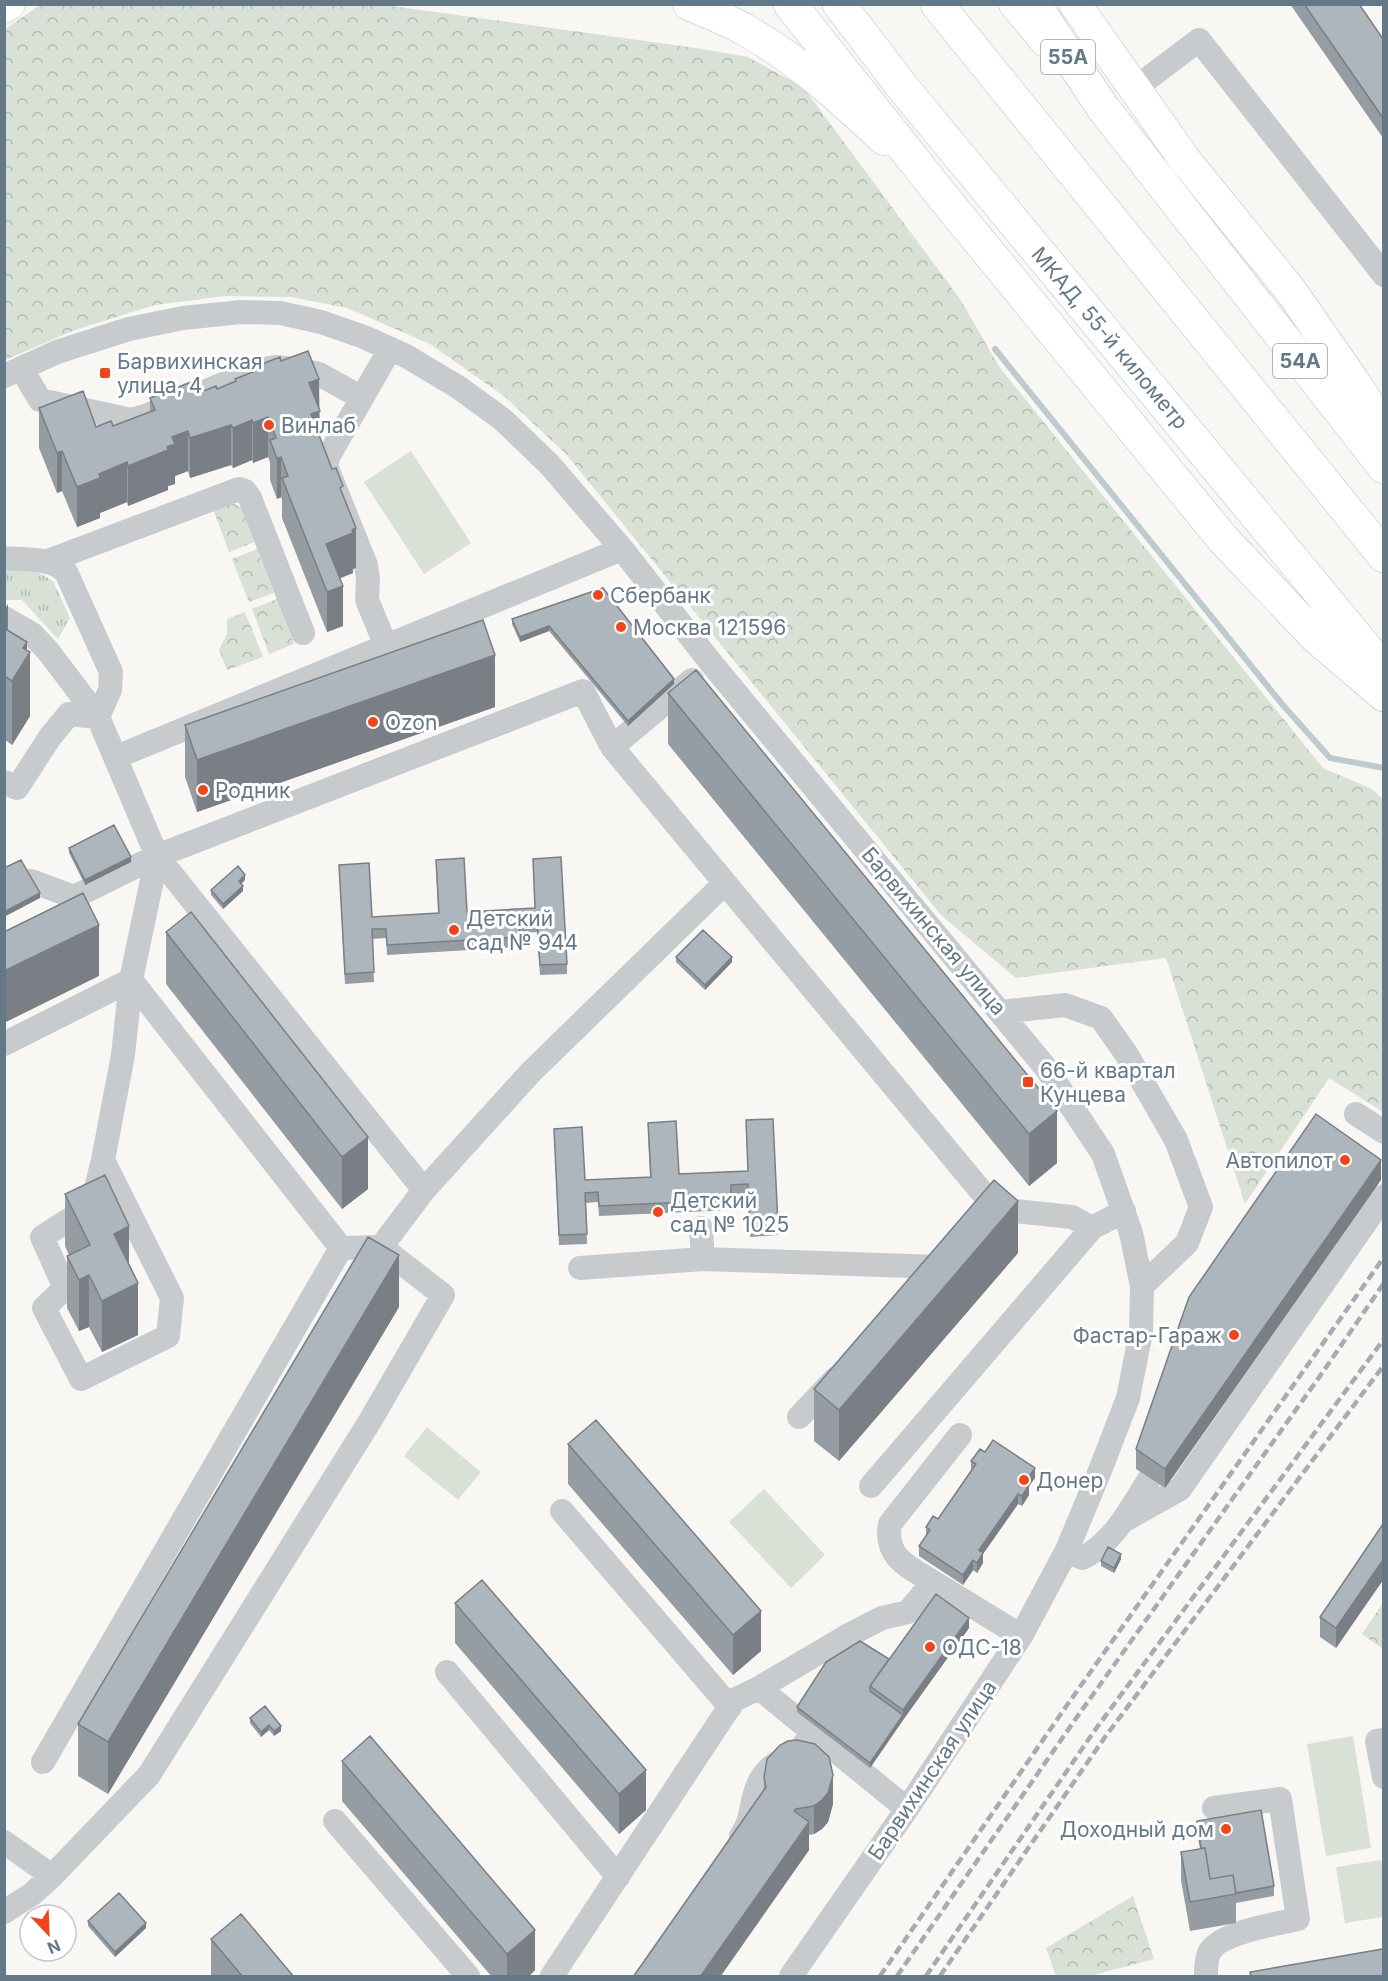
<svg xmlns="http://www.w3.org/2000/svg" width="1388" height="1981" font-family="Inter,sans-serif">
<defs>
<pattern id="grass-tufts" width="24" height="20" patternUnits="userSpaceOnUse" patternTransform="scale(1.5)"><rect width="24" height="20" fill="#d9e0d5"/><path d="M3 7l-1-3M5 7V3M7 7l1-3M15 17l-1-3M17 17v-4M19 17l1-3" fill="none" stroke="#b4bab3"/></pattern>
<pattern id="forest-crowns" width="20" height="18" patternUnits="userSpaceOnUse" patternTransform="scale(1.5)"><rect width="20" height="18" fill="#d9e0d5"/><path d="M2 6a3 3 0 1 1 6 0M12 15a3 3 0 1 1 6 0" fill="none" stroke="#b4bab3"/></pattern>
</defs>
<rect width="100%" height="100%" fill="#f8f7f4"/>
<path fill="url(#grass-tufts)" d="M4 568 34 570 53 581 70 618 58 639 22 600H5Z"/>
<path fill="url(#forest-crowns)" d="M40 5H384L696 48 748 57 803 87 960 299 1000 368 1323 768 1370 788 1383 799V1112L1329 1078 1245 1204 1166 958 1016 978 941 915 566 454 504 396 430 344 347 308 291 297 226 296 155 305 75 330 5 360 4 30Z
M230 502 241 507 254 542 229 552 213 509Z
M257 549 274 593 249 602 232 559Z
M277 599 294 644 269 654 252 609Z
M245 612 263 657 227 670 219 650 227 634V619Z
M1383 1603V1649L1362 1634Z
M1133 1896 1154 1959 1090 1976H1056L1046 1948Z"/>
<path fill="#d9e0d5" d="M411 451 471 543 424 574 364 482Z
M427 1427 481 1472 458 1500 404 1456Z
M764 1489 825 1555 791 1588 729 1522Z
M1353 1736 1371 1848 1326 1856 1307 1744Z
M1381 1860 1384 1873 1383 1917 1345 1923 1336 1867Z"/>
<g fill="none" stroke-linecap="round" stroke-linejoin="round">
<path stroke="#bdcace" stroke-width="6" d="M995 349 1282 704 1330 758 1384 768"/>
<g stroke="#babec2" stroke-width="33">
<path id="major" d="M689 4C708 13 729 20 747 31 798 60 841 99 884 139
M1015 4 1046 41
M1075 4 1185 160 1291 291 1356 385 1384 428
M4 7 9 4"/>
</g>
<g stroke="#b9bdc0" stroke-width="34">
<path id="highway" d="M790 4 939 192 1223 539 1315 636 1384 695
M839 4 904 89 1384 670
M937 4 1384 556
M1034 4 1103 108 1384 467"/>
</g>
<path stroke="#c7cbce" stroke-width="24" d="M1134 89 1199 40 1384 275
M21 368 40 400 131 420 145 416 255 371 275 367 297 369 319 374 362 398
M4 376 57 352 129 329 183 318 241 312 280 313 321 322 364 337 406 356 458 387 502 419 549 464 622 549 712 664 1046 1068 1103 1154 1131 1233 1142 1286 1141 1332 1128 1398 1101 1468 1067 1550 1021 1636 907 1809 791 1976
M4 558C25 560 50 557 66 572L111 672 110 690 98 717
M48 561 239 489 245 491 250 498 303 633
M4 618 32 634 48 651 98 717 157 856 424 1190
M386 646 367 600 368 578 366 565 326 466 328 457 390 349
M612 747 996 1209 1072 1217 1092 1228
M116 757 622 549
M4 782 17 788 50 737 69 714 98 717
M31 881 74 897 157 856 583 691 612 747 692 680
M1000 1012 1065 1005 1101 1018 1127 1055 1176 1140 1201 1207 1187 1243 1142 1286
M4 1044 131 980
M1356 1114 1384 1132
M103 1160 172 1298 168 1336 81 1379 44 1308 65 1288 42 1237 92 1205 103 1160 123 1055 131 980 157 856
M701 1228 703 1259
M381 1247 424 1190 530 1073 725 883
M580 1268 703 1259 939 1267
M799 1417 836 1378
M871 1486 1092 1228 1124 1211
M562 1511 730 1707
M1123 1521 1180 1489 1384 1196
M1067 1550 1082 1558C1113 1544 1132 1506 1150 1478
M933 1582C909 1567 884 1558 890 1524L960 1435
M447 1672 618 1877
M759 1688 907 1809
M1384 1740 1377 1741 1384 1777
M43 1762 341 1248
M335 1821 468 1976
M741 1836C755 1816 749 1799 761 1779 770 1763 784 1761 798 1751 804 1746 808 1739 812 1733
M4 1842 52 1876
M4 1912 32 1894 52 1876 149 1775 370 1421 443 1295 381 1247 341 1248 131 980
M552 1976 734 1700 759 1688 847 1636 882 1618 908 1612 933 1582 1021 1636
M1206 1976C1206 1969 1206 1960 1209 1953 1219 1932 1277 1924 1298 1919L1280 1799 1214 1808"/>
<use href="#major" stroke="#fff" stroke-width="32"/>
<use href="#highway" stroke="#fff" stroke-width="33"/>
<path stroke="#a5acb2" stroke-width="4.5" stroke-dasharray="9 4.5" stroke-linecap="butt" d="M880 1976 1065 1708 1384 1257
M897 1976 1077 1717 1320 1376 1384 1283
M926 1976 1095 1730 1384 1339
M940 1976 1105 1737 1384 1365"/>
</g>
<path fill="#959da2" d="M1290 4H1359L1383 39V138Z
M281 361 319 409 320 438 343 496 356 568 353 569V573L340 578 343 626 327 632 282 518V500L281 497 277 499 270 480V462L268 457 253 463 252 460 233 468 231 465 190 478 188 471 175 476V484L168 486V490L128 506 127 502 100 513V518L77 527 62 491 57 493 39 448V408L96 427 113 426 150 412V398L196 394 217 389 235 382V379L262 368V364Z
M603 588 674 684 628 726 549 631 520 642 512 624V619Z
M4 594 8 630 27 650 30 716 12 745 5 740Z
M668 693 1057 1163 1029 1186 668 744Z
M495 707 197 812 185 777V725Z
M69 848 131 862 85 885 69 853Z
M533 859 567 964V974L540 975 537 932 520 933V947L387 955 386 938 372 939 374 982 345 984 339 865 372 917 438 913 436 860 467 912 535 908Z
M245 880 241 883 243 891 223 909 211 895V890Z
M166 932 368 1189 342 1209 166 984Z
M676 957 732 962 705 990 676 962Z
M554 1129 585 1180 650 1177 648 1133 679 1174 747 1171 778 1225V1235L750 1237 748 1194H731V1210L599 1216 598 1202 586 1203 587 1244 559 1245Z
M1381 1180 1165 1488 1136 1469V1449Z
M65 1194 129 1266 138 1335 102 1352 89 1327 79 1331 67 1308V1256L69 1255 65 1246Z
M1018 1253 839 1461 814 1441V1389Z
M399 1307 108 1794 78 1776V1724Z
M568 1444 761 1651 733 1675 568 1484Z
M985 1452 1035 1478 1029 1486V1495L1022 1506 1018 1504 983 1554V1563L977 1573 973 1570 963 1585 919 1556V1546L926 1537V1527L938 1519 971 1470V1461Z
M1383 1524V1580L1336 1648 1320 1637V1617Z
M1121 1559 1114 1573 1101 1566V1561Z
M455 1603 646 1810 619 1834 455 1643Z
M969 1628 903 1720 870 1768 797 1712V1707L889 1659Z
M250 1718 281 1726V1731L274 1736 269 1730 261 1737 250 1723Z
M342 1761 535 1970 528 1977H492L342 1801Z
M764 1778 833 1804 828 1822 822 1829 814 1834 809 1835V1850L720 1977H633L764 1790Z
M1197 1821 1274 1886V1896L1236 1903V1923L1190 1931 1181 1880V1852L1200 1849 1197 1831Z
M88 1921 146 1928 115 1957 88 1926Z
M211 1939 294 1977H211Z"/>
<path fill="#797f84" d="M319 379 320 451 311 454 309 383Z
M268 417V457L253 463V423Z
M252 420V460L233 468V428Z
M231 425V465L190 478V438Z
M188 431V471L175 476V484L168 486V490L128 506V466L167 447 172 437Z
M62 451V491L57 493V453Z
M281 457V497L277 499V459Z
M127 462V502L100 513V518L77 527V487L99 474Z
M356 528V568L353 569V573L326 584V544Z
M343 586V626L327 632V592Z
M6 594V607L8 604V668L4 673V596Z
M549 626V631L520 642V637Z
M27 642V658L30 652V716L12 745V681L23 648Z
M495 655V707L197 812V760Z
M674 679V684L628 726V721Z
M131 857V862L85 885V880Z
M245 875V880L239 886V881Z
M243 886V891L223 909V904Z
M40 893V898L4 917V912Z
M99 925V976L4 1023V971Z
M732 957V962L705 990V985Z
M1057 1111V1163L1029 1186V1134Z
M368 1137V1189L342 1209V1157Z
M1381 1160V1180L1165 1488V1469Z
M1018 1201V1253L839 1461V1410Z
M129 1226V1278L114 1234Z
M399 1255V1307L108 1794V1742Z
M89 1275V1327L79 1331V1280Z
M138 1283V1335L102 1352V1301Z
M1035 1468V1478L1029 1486V1495L1022 1506V1496L1025 1482Z
M1018 1494V1504L983 1554V1563L977 1573V1563L979 1550Z
M1121 1554V1559L1114 1573V1568Z
M973 1560V1570L963 1585V1575Z
M1383 1560V1580L1336 1648V1628Z
M761 1611V1651L733 1675V1635Z
M969 1618V1628L903 1720 870 1768V1763L903 1715V1710Z
M269 1725V1730L261 1737V1732Z
M281 1726V1731L274 1736V1731Z
M646 1770V1810L619 1834V1794Z
M833 1775V1804L828 1822 822 1829 814 1834V1806Z
M809 1822V1850L720 1977H700Z
M146 1923V1928L115 1957V1952Z
M535 1930V1970L528 1977H507V1954Z"/>
<path fill="#adb6bc" stroke="#797f84" stroke-width="1.5" d="M1304 4H1359L1383 39V118Z
M308 351 319 379 309 383 320 411 311 414 332 469 336 468 343 486 340 488 356 528 352 530 353 533 326 544 343 586 327 592 282 478 288 476 281 457 277 459 270 440 276 438 268 417 253 423 252 420 233 428 231 425 190 438 188 431 172 437 175 444 167 447 168 450 128 466 127 462 99 474 100 478 77 487 62 451 57 453 39 408 83 391 96 427 111 421 113 426 155 410 150 398 191 382 196 394 216 386 217 389 236 381 235 379 263 368 262 364 280 357 281 361Z
M603 588 674 679 628 721 549 626 520 637 512 619Z
M483 620 495 655 197 760 185 725Z
M4 628 27 642 23 648 30 652 12 681 4 676Z
M696 670 1057 1111 1029 1134 668 693Z
M114 825 131 857 85 880 69 848Z
M561 857 567 964 540 965 537 922 519 923 520 937 387 945 386 929H372L374 972 345 974 339 865 369 863 372 917 439 913 436 860 464 858 467 912 535 908 533 859Z
M21 860 40 893 4 912V868Z
M238 866 245 875 239 881 243 886 223 904 211 890Z
M83 893 99 925 4 971V932Z
M191 912 368 1137 342 1157 166 932Z
M703 930 732 957 705 985 676 957Z
M1316 1114 1381 1160 1165 1469 1136 1449 1189 1297Z
M773 1119 778 1225 750 1227 748 1184 731 1185V1200L599 1206 598 1192 585 1193 587 1234 559 1235 554 1129 582 1127 585 1180 651 1177 648 1123 676 1121 679 1174 748 1171 746 1120Z
M105 1175 129 1226 114 1234 138 1283 102 1301 89 1275 79 1280 67 1256 90 1245 65 1194Z
M994 1180 1018 1201 839 1410 814 1389Z
M368 1237 399 1255 108 1742 78 1724Z
M596 1420 761 1611 733 1635 568 1444Z
M993 1440 1035 1468 1025 1482 1029 1485 1022 1496 1018 1494 979 1550 983 1553 977 1563 973 1560 963 1575 919 1546 930 1530 926 1527 933 1516 938 1519 976 1464 971 1461 980 1449 985 1452Z
M1383 1524V1560L1336 1628 1320 1617Z
M1108 1547 1121 1554 1114 1568 1101 1561Z
M482 1580 646 1770 619 1794 455 1603Z
M936 1594 969 1618 903 1710 870 1686Z
M860 1641 889 1659 870 1686V1691L903 1715 870 1763 797 1707 826 1662Z
M265 1706 281 1726 274 1731 269 1725 261 1732 250 1718Z
M370 1736 535 1930 507 1954 342 1761Z
M797 1740 815 1744 829 1757 833 1775 828 1793 822 1800 814 1806 796 1809 794 1811 809 1822 700 1977H633L766 1787 764 1778 767 1759 780 1745 788 1741Z
M1261 1810 1274 1886 1236 1893 1233 1875 1210 1879 1205 1848H1201L1197 1821Z
M1205 1848 1210 1879 1233 1875 1236 1894 1190 1902 1181 1852Z
M119 1893 146 1923 115 1952 88 1921Z
M241 1914 294 1977H243L211 1939Z
M1383 1949V1977H1251L1250 1972Z"/>
<g fill="#f24319" stroke="#fff" stroke-width="2">
<rect x="99" y="367" width="12" height="12" rx="3"/>
<circle cx="269" cy="425" r="6"/>
<circle cx="598" cy="595" r="6"/>
<circle cx="621" cy="627" r="6"/>
<circle cx="373" cy="722" r="6"/>
<circle cx="203" cy="790" r="6"/>
<circle cx="454" cy="930" r="6"/>
<rect x="1022" y="1076" width="12" height="12" rx="3"/>
<circle cx="1345" cy="1160" r="6"/>
<circle cx="658" cy="1212" r="6"/>
<circle cx="1234" cy="1335" r="6"/>
<circle cx="1024" cy="1480" r="6"/>
<circle cx="930" cy="1647" r="6"/>
<circle cx="1226" cy="1829" r="6"/>
</g>
<g text-anchor="middle" dominant-baseline="central" stroke-width="6" stroke-linejoin="round" paint-order="stroke">
<g fill="#fff" stroke="#92a1ac" stroke-width="1.5">
<rect x="1041" y="40" width="54" height="34" rx="4.5"/>
<rect x="1273" y="344" width="54" height="34" rx="4.5"/>
</g>
<g font-size="20" font-weight="bold" fill="#647988">
<text x="1068" y="57">55А</text>
<text x="1300" y="361">54А</text>
</g>
<g font-size="21" fill="#647988" stroke="#fff">
<text transform="translate(1110 338) rotate(50)">МКАД, 55-й километр</text>
<text transform="translate(934 931) rotate(50)">Барвихинская улица</text>
<text transform="translate(932 1770) rotate(-56)">Барвихинская улица</text>
</g>
<g font-size="21" fill="#647988" stroke="#fff" text-anchor="start">
<text x="117" y="361">Барвихинская<tspan x="117" dy="24">улица, 4</tspan></text>
<text x="281" y="425">Винлаб</text>
<text x="610" y="595">Сбербанк</text>
<text x="633" y="627">Москва 121596</text>
<text x="385" y="722">Ozon</text>
<text x="215" y="790">Родник</text>
<text x="466" y="918">Детский<tspan x="466" dy="24">сад № 944</tspan></text>
<text x="1040" y="1070">66-й квартал<tspan x="1040" dy="24">Кунцева</tspan></text>
<text x="1333" y="1160" text-anchor="end">Автопилот</text>
<text x="670" y="1200">Детский<tspan x="670" dy="24">сад № 1025</tspan></text>
<text x="1222" y="1335" text-anchor="end">Фастар-Гараж</text>
<text x="1036" y="1480">Донер</text>
<text x="942" y="1647">ОДС-18</text>
<text x="1214" y="1829" text-anchor="end">Доходный дом</text>
</g>
</g>
<rect width="1388" height="1981" fill="none" stroke="#647988" stroke-width="12"/>
<g transform="translate(48 1933) rotate(157)"><circle r="28" fill="#ffffff" stroke="#c1c9cf" stroke-width="1.5"/>
<path d="M0-4.5L10 22L0 15L-10 22Z" fill="#f24319"/>
<text y="-9" font-size="16" font-weight="bold" text-anchor="middle" fill="#647988">N</text>
</g>
</svg>
